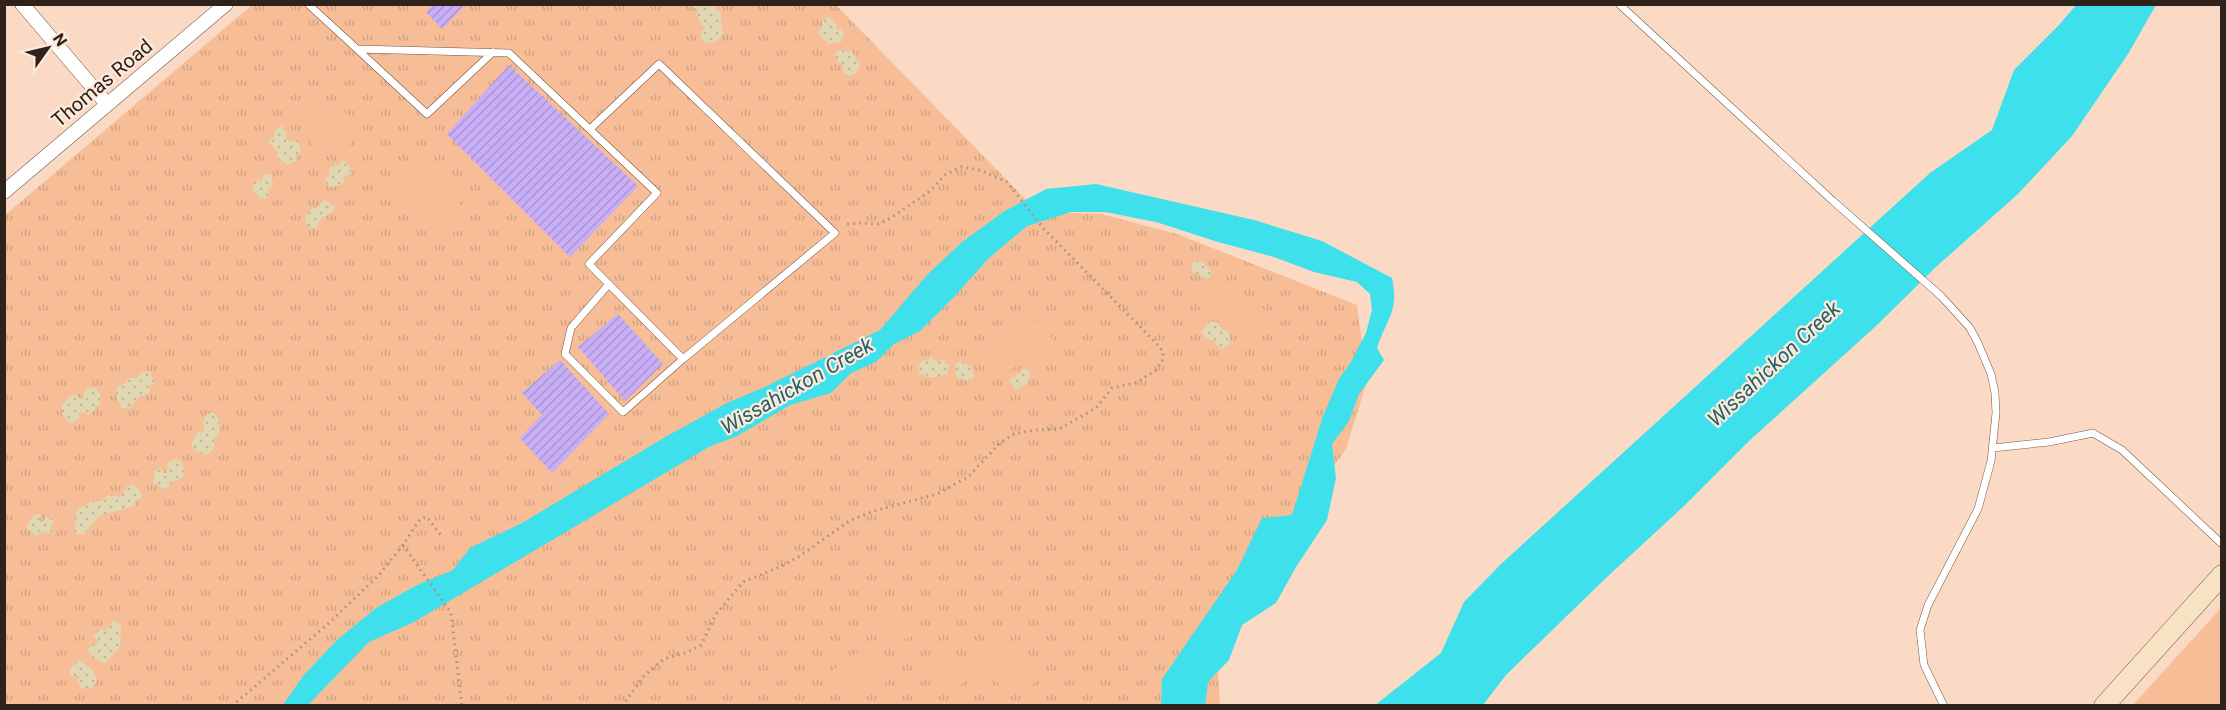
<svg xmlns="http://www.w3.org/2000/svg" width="2226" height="710" font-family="Roboto,sans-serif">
<defs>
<pattern id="grass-tufts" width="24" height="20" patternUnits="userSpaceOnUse" patternTransform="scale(1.5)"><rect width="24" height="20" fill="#f6bd96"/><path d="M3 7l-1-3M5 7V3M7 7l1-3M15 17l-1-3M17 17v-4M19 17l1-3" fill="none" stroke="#d3a281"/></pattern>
<pattern id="sand-dots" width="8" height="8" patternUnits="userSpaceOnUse" patternTransform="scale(1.5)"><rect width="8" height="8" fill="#e1d8b3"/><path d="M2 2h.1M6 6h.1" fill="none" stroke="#c1b999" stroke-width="1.8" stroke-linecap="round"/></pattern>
<pattern id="building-hatch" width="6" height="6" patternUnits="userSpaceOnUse" patternTransform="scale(1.5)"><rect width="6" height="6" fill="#c7aef6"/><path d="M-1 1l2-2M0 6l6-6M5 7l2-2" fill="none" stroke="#ab95d2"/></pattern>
</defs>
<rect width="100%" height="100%" fill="#fadac4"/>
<path fill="url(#grass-tufts)" d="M252 5H836L1038 212 1101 214 1177 234 1357 305 1367 381 1346 449 1302 511 1217 655 1220 705H5L4 216Z"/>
<path fill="url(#sand-dots)" d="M688 5H715L716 11H720L723 34 714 43 704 42 701 37V32L705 29 696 15 699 10Z
M828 16 837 25 836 29H841L844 34 841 42 828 44 820 36 818 30 822 29V21Z
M844 49 848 52 851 50 856 59 860 63 857 72 851 76 843 73 842 64 839 63 835 56 836 52Z
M281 126 286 131V139L292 142 297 139 301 150 300 154 296 155V161L287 165 277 157V151L269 143V138L272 139 275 135 274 131Z
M341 161H346L351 170V174L344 177V183L334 187 328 186 325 180 330 173 329 168 334 164 340 166Z
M266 174 272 175 273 185 268 189 269 197 265 199 260 198 253 190 254 182 258 180 261 184 262 176Z
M325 200 335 207 333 212 321 218 317 228H311L305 223 306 214 315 206 320 207 321 201Z
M1195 261H1202L1212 272 1210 277 1203 280 1199 274 1193 273 1191 265Z
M1210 321 1219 323 1222 330H1226L1230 334V344L1222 349 1216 345 1215 340 1207 339 1201 332Z
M930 357 938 362 944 359 945 364H949L948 374 932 378 919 374 918 366 923 360 928 361Z
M959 361 971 367 974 375 972 379 968 381 963 378 960 380 956 376 955 365Z
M1027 369 1031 373 1028 383 1016 390 1010 381 1012 377 1015 378 1017 373H1021L1022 370Z
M143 371 150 372 155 382 149 386 150 392 143 396H140L131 407 123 409C118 403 113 392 118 386L125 384 129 378H137Z
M94 387 100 393V405L96 406 95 410 89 414 82 412 79 413V419L70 423 67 421 62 414V405L70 396 76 395 82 400 86 389Z
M212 412 219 419 220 432 214 438C216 448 213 451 205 455L195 451 191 445 197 432 202 433 205 430 203 423 206 415Z
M174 459 180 460 184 467 183 478 173 481 171 485 164 489 153 483 155 471 160 467 164 473H167V464Z
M133 484 140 491 142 498 135 500 134 506 103 515 92 523 84 534H78L74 532 76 511 80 507 83 508 89 502 101 501 109 495 120 497 127 487Z
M38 514 41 515 40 522H43L46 516 54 521 51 525 52 531 50 533 44 532 36 536 26 527 33 516Z
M114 620 121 626 120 647 105 663C98 661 91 657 87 650L93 644 96 645 98 641 93 637 102 628 106 631Z
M78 660 93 670 97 680 92 688 84 689 80 687 77 680 80 676 72 677 69 670Z"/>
<path fill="#f6bd96" d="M319 100C351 103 373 143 332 154 326 156 319 155 315 149 312 146 311 141 309 137 304 129 301 124 299 115L310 102Z
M415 167C437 170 465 199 465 221L457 232C415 240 371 182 415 167Z
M1213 284 1226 286 1265 310C1266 326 1260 337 1245 345L1239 342C1236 335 1234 325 1227 320 1216 313 1190 315 1202 294 1205 288 1207 286 1213 284Z
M1022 317C1040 319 1055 332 1054 351 1045 362 1034 358 1022 363 1014 366 1009 373 1002 377L990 372 985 367V357L989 352 998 345 1012 324Z
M2221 608 2222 702 2218 705H2133Z
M896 613C908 613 913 617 916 629L911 637C899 642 888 641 882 629L886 617Z
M1003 635C1019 647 1034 663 1034 683L1025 692 1015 694 986 675H971L956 689H943L933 679 932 668 947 662 984 654 997 636Z
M874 647 885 659 892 671 883 687 873 694 843 690 830 683V672L855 654Z"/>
<path fill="#3ee0ec" d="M2076 5H2156L2128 54 2072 136 2018 194 1937 266 1876 326 1749 441 1684 506 1606 578 1506 675 1483 705 1374 706 1441 653 1464 602 1501 564 1930 173 1992 130 2014 70 2059 25Z
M1096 184 1254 220 1322 241 1392 278C1399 312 1387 318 1377 348L1384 360 1359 394 1349 421 1332 444 1336 478 1327 520 1296 567 1276 603 1242 625 1229 660 1208 682 1205 705H1161L1162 679 1237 570 1262 518 1292 515 1323 416 1339 379 1351 362 1366 333 1372 310 1370 294 1357 282 1314 272 1274 257 1218 242 1156 222 1105 212H1071L1027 226 988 259 954 297 920 331 894 344 876 362 851 373 831 393 790 405 737 436 709 447 414 622 369 642 308 705H283L303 676 337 640 376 608 415 586 453 570 470 548 522 523 667 436 727 403 769 385 880 330 927 275 961 243 1003 212 1046 189Z"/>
<path fill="url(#building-hatch)" d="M433 4H463L464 6 442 29 426 12Z
M509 65 638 186 570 257 447 134Z
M618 314 663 364 625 401 578 347Z
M560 360 609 414 552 473 520 438 542 415 522 393Z"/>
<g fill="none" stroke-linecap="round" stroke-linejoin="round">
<g stroke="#735845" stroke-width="8">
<path id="service" d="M308 4 357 49 509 53 657 193 589 264 683 359 623 412 565 354 571 328 609 284
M1619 4 1833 201 1941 296 1970 328 1978 343 1991 374 1995 393 1996 413 1991 461 1978 509 1928 605 1920 630 1924 665 1944 706
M357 49 427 114 493 52
M590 129 659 64 835 233 683 359
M1993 448 2049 442 2093 433 2122 450 2222 544"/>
</g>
<g stroke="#735845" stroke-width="15">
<path id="minor" d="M22 4 107 104
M4 192 226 4"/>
</g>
<g stroke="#735845" stroke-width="21">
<path id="secondary" d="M2104 706 2222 575"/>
</g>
<path stroke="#a8907f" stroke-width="3" stroke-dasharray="1.5 4.5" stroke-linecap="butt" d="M403 545 451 613 462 706
M232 706 329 623 379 575 403 545 420 519 427 517 443 538
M622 706 644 676 664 659 688 652 701 645 716 614 743 582 782 566 800 556 849 521 874 511 937 494 968 477 1000 443 1014 434 1035 430 1059 429 1096 408 1112 388 1136 383 1156 370 1163 359V352L1157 344 1044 229 1007 182 980 170 961 167 945 175 930 191 891 218 878 224 860 223 847 224 844 227"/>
<use href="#service" stroke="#fff" stroke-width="7"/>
<use href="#minor" stroke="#fff" stroke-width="14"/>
<use href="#secondary" stroke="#f7e2c3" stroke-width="20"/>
</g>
<g text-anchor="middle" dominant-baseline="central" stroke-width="4.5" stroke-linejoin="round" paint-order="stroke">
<g font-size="20" fill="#2e221a" stroke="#feeadd">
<text transform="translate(102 83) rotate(-40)">Thomas Road</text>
</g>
<g font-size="21" font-style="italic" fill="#226166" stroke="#feeadd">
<text transform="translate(1774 364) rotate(-43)">Wissahickon Creek</text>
<text transform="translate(797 386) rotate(-30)">Wissahickon Creek</text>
</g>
</g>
<rect width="2226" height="710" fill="none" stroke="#2e221a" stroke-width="12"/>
<g transform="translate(48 48) rotate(56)" stroke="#feeadd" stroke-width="4.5" paint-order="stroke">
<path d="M0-4.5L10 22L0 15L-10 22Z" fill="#2e221a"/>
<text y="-9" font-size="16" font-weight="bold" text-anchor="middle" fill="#2e221a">N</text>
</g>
</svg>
